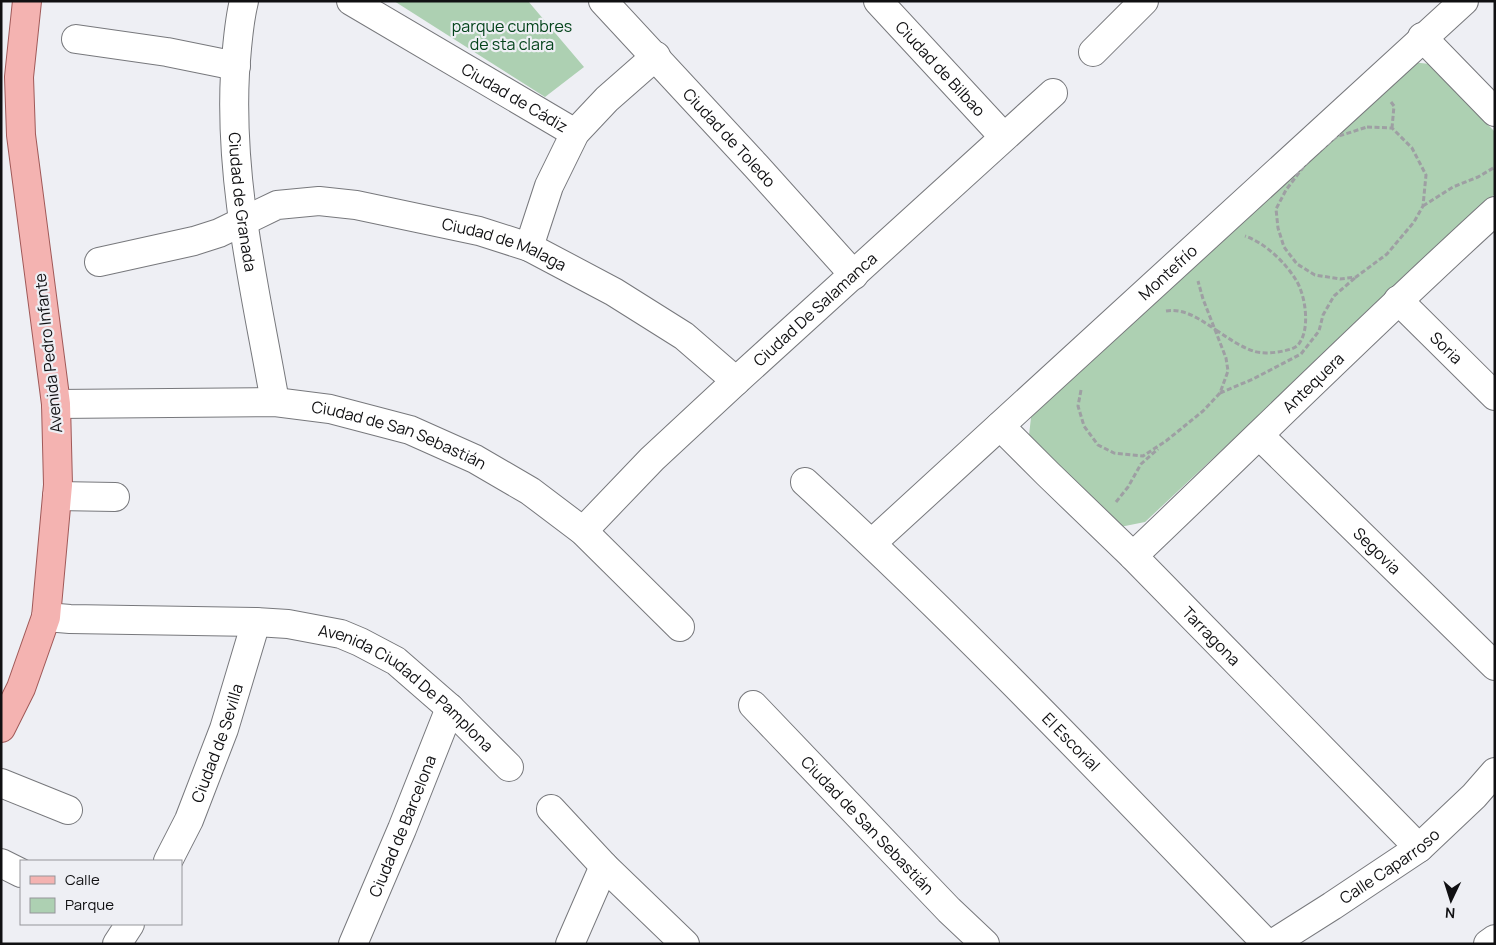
<svg xmlns="http://www.w3.org/2000/svg" width="1496" height="945" font-family="Manrope,sans-serif">
<rect width="100%" height="100%" fill="#eeeff4"/>
<path fill="#add0b2" d="M394 1H528L584 67 545 97Z
M1411 62 1430 64 1495 132V194L1145 522 1120 527 1029 435 1032 409Z"/>
<g fill="none" stroke-linecap="round" stroke-linejoin="round">
<g stroke="#77787c" stroke-width="30">
<g id="minor">
<path id="s1" d="M244 1C238 25 237 49 235 73 229 184 256 293 275 402"/>
<path id="s2" d="M351 1 575 133"/>
<path id="s3" d="M603 1 756 166 854 275"/>
<path id="s4" d="M878 1 1003 136"/>
<path d="M1422 37 1495 112"/>
<path d="M76 39 167 52 236 66"/>
<path d="M1093 52 1144 1"/>
<path d="M529 247 549 186 575 133 607 99 656 56"/>
<path id="s5" d="M99 262 194 241 219 233 277 205 319 201 356 205 479 231 529 247 614 292 684 336 736 381"/>
<path id="s6" d="M1398 300 1495 396"/>
<path id="s7" d="M56 404 275 402 330 409 410 430 475 459 530 491 583 531 680 627"/>
<path id="s8" d="M1000 426 1048 474 1133 556 1419 848"/>
<path id="s9" d="M1260 436 1495 666"/>
<path id="s10" d="M805 482C966 629 1116 788 1267 944"/>
<path d="M57 496 115 497"/>
<path id="s11" d="M583 531 652 459 736 381 1053 93"/>
<path id="s12" d="M872 543 1464 1"/>
<path id="s13" d="M1133 556C1254 441 1372 323 1495 211"/>
<path id="s14" d="M46 617 70 619 256 622 288 624 341 634 360 642 396 661 450 708 509 767"/>
<path id="s15" d="M753 705 949 910 985 944"/>
<path d="M1 783 68 810"/>
<path d="M551 809 604 866 685 944"/>
<path id="s16" d="M168 861 189 820 224 729 256 622"/>
<path d="M1 863 21 873"/>
<path d="M117 944 130 924"/>
<path id="s17" d="M353 944 402 829 450 708"/>
<path d="M570 944 604 866"/>
<path id="s18" d="M1272 944 1332 906 1419 848 1474 796 1495 772"/>
<path d="M1488 944 1495 939"/>
</g>
</g>
<g stroke="#a05958" stroke-width="30">
<path id="major" d="M1 728 21 688 46 617 58 485 56 404 21 135 19 77 27 1"/>
</g>
<path stroke="#9e9fa3" stroke-width="3" stroke-dasharray="5 2.5" stroke-linecap="butt" d="M1391 102 1394 106 1392 128
M1367 127 1392 128 1412 148 1426 175 1423 206 1414 222 1387 254 1356 277 1340 279 1315 275 1297 264 1284 247 1278 228 1276 209 1286 190 1310 158 1336 137Z
M1423 206 1453 187 1478 177 1495 167
M1166 311C1185 308 1201 320 1216 330
M1216 330C1228 338 1239 346 1253 351 1261 354 1275 353 1283 351 1288 350 1293 349 1297 346 1311 332 1306 296 1296 280 1285 262 1265 243 1245 236
M1081 390 1078 406 1084 426 1098 445 1114 453 1143 456 1166 441 1203 411 1220 393 1228 371 1226 358 1203 299 1198 281
M1220 393 1253 379 1301 354 1319 331 1323 315 1334 296 1356 277
M1116 502 1128 487 1141 464 1158 449"/>
<use href="#minor" stroke="#fff" stroke-width="28"/>
<use href="#major" stroke="#f4b3b1" stroke-width="28"/>
</g>
<g text-anchor="middle" dominant-baseline="central" stroke-width="4.5" stroke-linejoin="round" paint-order="stroke">
<g font-size="16" fill="#03431a" stroke="#eeeff4">
<text x="512" y="26">parque cumbres<tspan x="512" dy="18">de sta clara</tspan></text>
</g>
<g font-size="16" fill="#101012" stroke="#eeeff4">
<text stroke="none"><textPath href="#s4" startOffset="92">Ciudad de Bilbao</textPath></text>
<text stroke="none"><textPath href="#s2" startOffset="190">Ciudad de Cádiz</textPath></text>
<text stroke="none"><textPath href="#s3" startOffset="186">Ciudad de Toledo</textPath></text>
<text stroke="none"><textPath href="#s1" startOffset="202">Ciudad de Granada</textPath></text>
<text stroke="none"><textPath href="#s5" startOffset="421">Ciudad de Malaga</textPath></text>
<text stroke="none"><textPath href="#s12" startOffset="401">Montefrío</textPath></text>
<text stroke="none"><textPath href="#s11" startOffset="321">Ciudad De Salamanca</textPath></text>
<text stroke="none"><textPath href="#s6" startOffset="68">Soria</textPath></text>
<text transform="translate(48 353) rotate(-96)">Avenida Pedro Infante</text>
<text stroke="none"><textPath href="#s13" startOffset="250">Antequera</textPath></text>
<text stroke="none"><textPath href="#s7" startOffset="348">Ciudad de San Sebastián</textPath></text>
<text stroke="none"><textPath href="#s9" startOffset="164">Segovia</textPath></text>
<text stroke="none"><textPath href="#s8" startOffset="298">Tarragona</textPath></text>
<text stroke="none"><textPath href="#s14" startOffset="380">Avenida Ciudad De Pamplona</textPath></text>
<text stroke="none"><textPath href="#s10" startOffset="372">El Escorial</textPath></text>
<text stroke="none"><textPath href="#s16" startOffset="128">Ciudad de Sevilla</textPath></text>
<text stroke="none"><textPath href="#s15" startOffset="166">Ciudad de San Sebastián</textPath></text>
<text stroke="none"><textPath href="#s17" startOffset="128">Ciudad de Barcelona</textPath></text>
<text stroke="none"><textPath href="#s18" startOffset="141">Calle Caparroso</textPath></text>
</g>
</g>
<rect width="1496" height="945" fill="none" stroke="#101012" stroke-width="5"/>
<rect x="20" y="860" width="162" height="65" fill="#eeeff4" stroke="#95969a"/>
<rect x="30" y="876" width="25" height="8" fill="#f4b3b1" stroke="#95969a"/>
<text x="65" y="885" font-size="15" fill="#101012">Calle</text>
<rect x="30" y="898" width="25" height="15" fill="#add0b2" stroke="#95969a"/>
<text x="65" y="910" font-size="15" fill="#101012">Parque</text>
<g transform="translate(1451 900) rotate(184)" stroke="#eeeff4" stroke-width="4" paint-order="stroke">
<path d="M0-4L9 19L0 12L-9 19Z" fill="#101012"/>
<text y="-8" font-size="14" font-weight="bold" text-anchor="middle" fill="#101012">N</text>
</g>
</svg>
